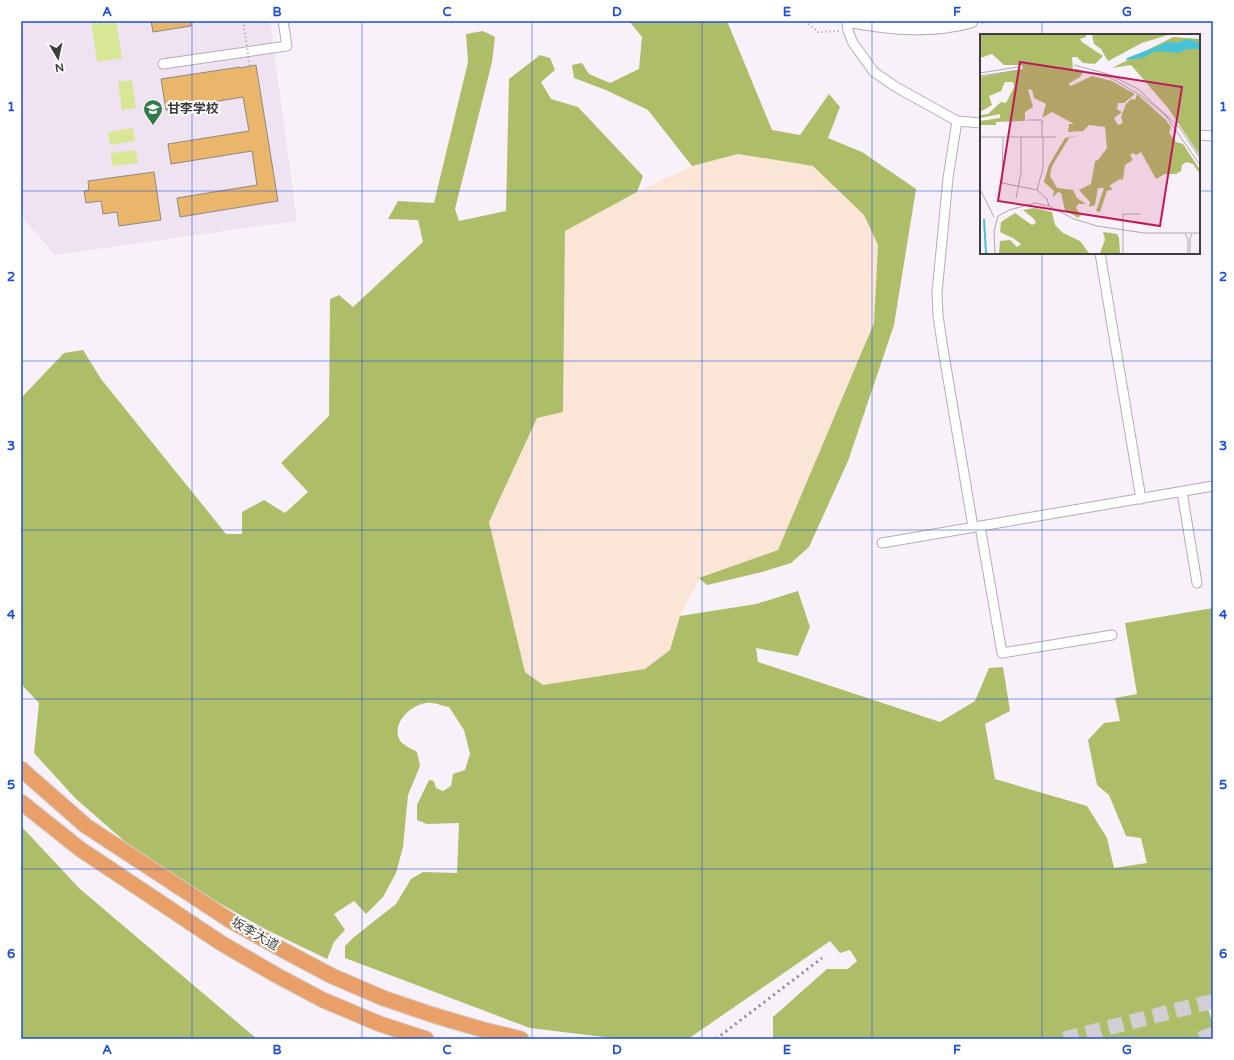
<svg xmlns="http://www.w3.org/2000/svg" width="1234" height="1060" font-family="'Varela Round','Noto Sans SC',sans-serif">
<rect width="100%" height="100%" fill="#f8f1f9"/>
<path fill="#fae5d7" d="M738 154 813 166 864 215 878 245 874 323 778 550 700 578 680 616 670 650 646 669 543 685 525 672 489 522 537 418 563 412 565 231 637 192 692 166Z"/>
<path fill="#efe3f1" d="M21 21H270L297 221 55 255 21 216Z"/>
<path fill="#d8e796" d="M91 21H116L122 58 97 62Z
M132 80 136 108 122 110 118 82Z
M133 128 135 141 110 145 108 132Z
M136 150 138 163 112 166 111 153Z"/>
<path fill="#aebd68" d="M629 21H727L772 130 800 135 829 94 840 107 828 138 862 152 916 189 894 325 848 461 809 547 791 563 762 572 707 585 699 578 778 550 874 323 878 245 864 215 813 166 738 154 692 166 648 110 606 90 574 78 572 65 582 63 589 74 610 83 639 69 642 37Z
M483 31 495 37 492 62 455 209 459 221 506 211 509 79 540 55 550 58 555 70 541 82 551 99 578 107 643 176 637 192 565 231 563 412 537 418 489 522 525 672 543 685 645 669 670 650 680 616 756 604 798 591 810 627 798 656 756 648 758 662 940 722 975 701 989 668 1003 667 1010 711 985 724 995 779 1087 806 1107 838 1114 868 1147 863 1141 838 1126 836 1109 795 1097 785 1088 740 1104 723 1120 721 1115 698 1137 694 1125 623 1213 608V1001L1207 1005 1213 1025V1039H773V1017L827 969H848L857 961 850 950 840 953 830 941 688 1039 612 1038 530 1028 345 958V946L354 937 396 904 411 879 423 872 457 873 459 823 427 824 417 820V805L429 780 434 781 436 788 443 791 451 786 453 774 465 770 470 754 464 730 449 707C442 706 434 702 427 703 411 704 389 725 401 742 405 746 412 749 417 752L420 766 408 795 403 847 396 873 383 897 366 914 354 901 334 914 345 930 334 942 327 959 265 929 205 895 130 846 75 798 34 753 39 703 21 684V398L64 353 83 350 101 379 226 534H242V512L264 500 285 513 308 492 281 463 329 416 330 299 339 295 353 307 423 242 418 220 388 219 398 201 434 203 468 62 466 34Z
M21 826 80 889 257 1039H21Z"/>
<path fill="#eab66b" stroke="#8e8981" d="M151 21H191V26L153 32Z
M256 65 278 201 180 217 177 198 257 185 252 151 171 164 168 144 249 131 243 97 166 110 161 79 240 67V68Z
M154 172 161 220 119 226 117 212 103 214 101 201 86 203 84 191 89 190 88 181Z"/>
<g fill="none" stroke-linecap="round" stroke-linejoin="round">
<path stroke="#d3cdd4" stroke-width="15" stroke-dasharray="15 8" stroke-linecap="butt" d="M1064 1039 1213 1001
M1200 1039 1213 1034"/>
<g stroke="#b3adb4" stroke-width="11">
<path id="minor" d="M847 21 848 31 853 43 874 72 896 87 957 121 981 123
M163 64 287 46 283 21
M957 121 948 178 937 293 938 315 942 343 973 527
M1199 135 1213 136
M1100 253 1141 499
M1182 492 1197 583
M980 526 1002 653 1112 635
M882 543 1213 486"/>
</g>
<g stroke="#b3adb4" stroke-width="15">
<path id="secondary" d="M852 21C892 28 931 32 971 21"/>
</g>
<g stroke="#d1d0d1" stroke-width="17">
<path id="primary" d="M21 769 86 826 231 921 283 950 332 976 383 998 433 1015 484 1030 521 1039
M21 802 80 849 221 943 276 975 323 1000 380 1024 426 1039"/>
</g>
<path stroke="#a19ca2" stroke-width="2" stroke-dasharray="1 3" stroke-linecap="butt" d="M806 21 818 32 839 31
M982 23 989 21"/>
<use href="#minor" stroke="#fff" stroke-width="9"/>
<use href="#secondary" stroke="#fff" stroke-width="13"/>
<use href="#primary" stroke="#e9a068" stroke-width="15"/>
<path stroke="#8d888d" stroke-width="3" stroke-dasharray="2 4" stroke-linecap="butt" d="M716 1039 822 958"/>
<path stroke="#a19ca2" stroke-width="2" stroke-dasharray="1 3" stroke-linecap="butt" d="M243 21 250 67"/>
</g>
<path fill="none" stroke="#1d4ed8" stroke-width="1" stroke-opacity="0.55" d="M192 21V1039M362 21V1039M532 21V1039M702 21V1039M872 21V1039M1042 21V35M21 191H981M1199 191H1213M1042 253V1039M21 361H1213M21 530H1213M21 699H1213M21 869H1213"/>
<defs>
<g id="school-pin" transform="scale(1)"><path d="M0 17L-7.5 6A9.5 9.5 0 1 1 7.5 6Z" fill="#327b48" stroke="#fff"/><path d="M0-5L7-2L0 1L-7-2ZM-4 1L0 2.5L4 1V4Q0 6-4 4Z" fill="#fff"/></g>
</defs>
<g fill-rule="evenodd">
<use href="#school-pin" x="153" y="109"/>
</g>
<g text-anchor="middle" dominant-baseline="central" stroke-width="4" stroke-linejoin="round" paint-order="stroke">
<g font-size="13" font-weight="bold" fill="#3f3c3f" stroke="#fff" text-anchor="start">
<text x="167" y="109">甘李学校</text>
</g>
<g font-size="13" fill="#3f3c3f" stroke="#fff">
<text transform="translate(255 934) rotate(30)">坂李大道</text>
</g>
</g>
<g transform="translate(980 34)">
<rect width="220" height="220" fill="#f8f1f9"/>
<path d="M0 1H106V3L100 5 102 8 123 22 115 30 103 29 97 23H92L93 36 103 38 100 43 88 50 91 52 112 42 132 47 155 60 144 69H138L137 75 142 78 134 84 138 91 143 89 141 83 146 70 151 65 155 66 157 60 186 86 191 93 189 99 196 108 203 110 220 136V140L213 130 206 128 202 131 201 137 196 140H185L176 145 161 118 156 121 153 119 150 121 153 126 145 131 143 146 140 145 129 152 133 155 127 157 120 178 116 177 124 154H118L115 171 109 173 110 168 99 156 111 150 115 127 118 126 127 114 125 93 109 91 103 97 88 98 89 90H94L72 78 62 84 66 70 54 64 52 56 48 55 53 73 45 78V87L16 88V91H0V87L20 84V80L0 84V81L8 80 21 68 26 69 34 53 33 48H25L21 57 9 62 12 71 0 78V43L43 35 42 31H24L12 20 0 24ZM112 1H188L162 9 128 27 121 15 114 10ZM193 3 220 5V122L188 74 151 31 132 34ZM99 101 89 104 72 132 70 142 77 154 93 156 97 164 106 170H98L96 174 101 181 98 184 85 176 81 159 78 158 73 163 74 157 64 148 69 131 85 104ZM54 174 72 178 75 191 83 199 100 207 109 219H19L20 207 30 206 37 213 41 210 33 204 20 198 21 188 35 179 52 191 56 189 54 185 43 176ZM123 198 137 200 139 204 140 219H120L125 206Z" fill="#aebd68"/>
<path d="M209 5 220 9V15H207L199 19 176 17 162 24 146 26 147 24 188 8 196 9Z" fill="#46c3d6"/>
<path fill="none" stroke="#46c3d6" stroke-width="2" d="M4 185 6 219"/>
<path fill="none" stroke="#aea9af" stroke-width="1" d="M94 31 128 40 158 55 199 93 220 124M94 35 131 44 162 62 186 82 220 131M0 39 38 33M0 42 39 36M47 86H62V103M0 103H76M23 103 22 149 57 156 67 165 69 172M0 155 14 183M57 156 63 134V103M36 164 41 139V103M205 200 208 205V219M15 219 14 197 18 182 29 176 55 169 69 172 94 185 117 192 164 199H220M143 219V180H160M210 219V204L212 200"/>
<path fill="#c2185b" fill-opacity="0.15" stroke="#c2185b" stroke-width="2" d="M40 28 202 53 180 192 18 167Z"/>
<rect width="220" height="220" fill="none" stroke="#3f3c3f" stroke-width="2"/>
</g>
<rect width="1234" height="1060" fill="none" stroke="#ffffff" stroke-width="44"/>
<g transform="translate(58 58) rotate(171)" stroke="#ffffff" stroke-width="3" paint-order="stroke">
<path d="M0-3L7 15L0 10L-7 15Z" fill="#3f3c3f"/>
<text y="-6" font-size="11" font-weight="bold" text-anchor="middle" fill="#3f3c3f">N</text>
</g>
<rect x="22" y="22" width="1190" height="1016" fill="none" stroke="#1d4ed8" stroke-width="1.5"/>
<g font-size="13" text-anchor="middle" font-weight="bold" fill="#1d4ed8">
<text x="107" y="16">A</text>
<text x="277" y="16">B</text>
<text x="447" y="16">C</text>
<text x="617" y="16">D</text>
<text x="787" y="16">E</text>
<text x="957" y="16">F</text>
<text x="1127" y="16">G</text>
<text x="11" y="111">1</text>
<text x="1223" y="111">1</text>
<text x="11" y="281">2</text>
<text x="1223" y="281">2</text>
<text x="11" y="450">3</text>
<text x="1223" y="450">3</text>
<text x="11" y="619">4</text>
<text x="1223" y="619">4</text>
<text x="11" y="789">5</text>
<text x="1223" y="789">5</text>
<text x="11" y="958">6</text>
<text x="1223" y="958">6</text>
<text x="107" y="1054">A</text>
<text x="277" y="1054">B</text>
<text x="447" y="1054">C</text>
<text x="617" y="1054">D</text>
<text x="787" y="1054">E</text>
<text x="957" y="1054">F</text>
<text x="1127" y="1054">G</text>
</g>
</svg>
